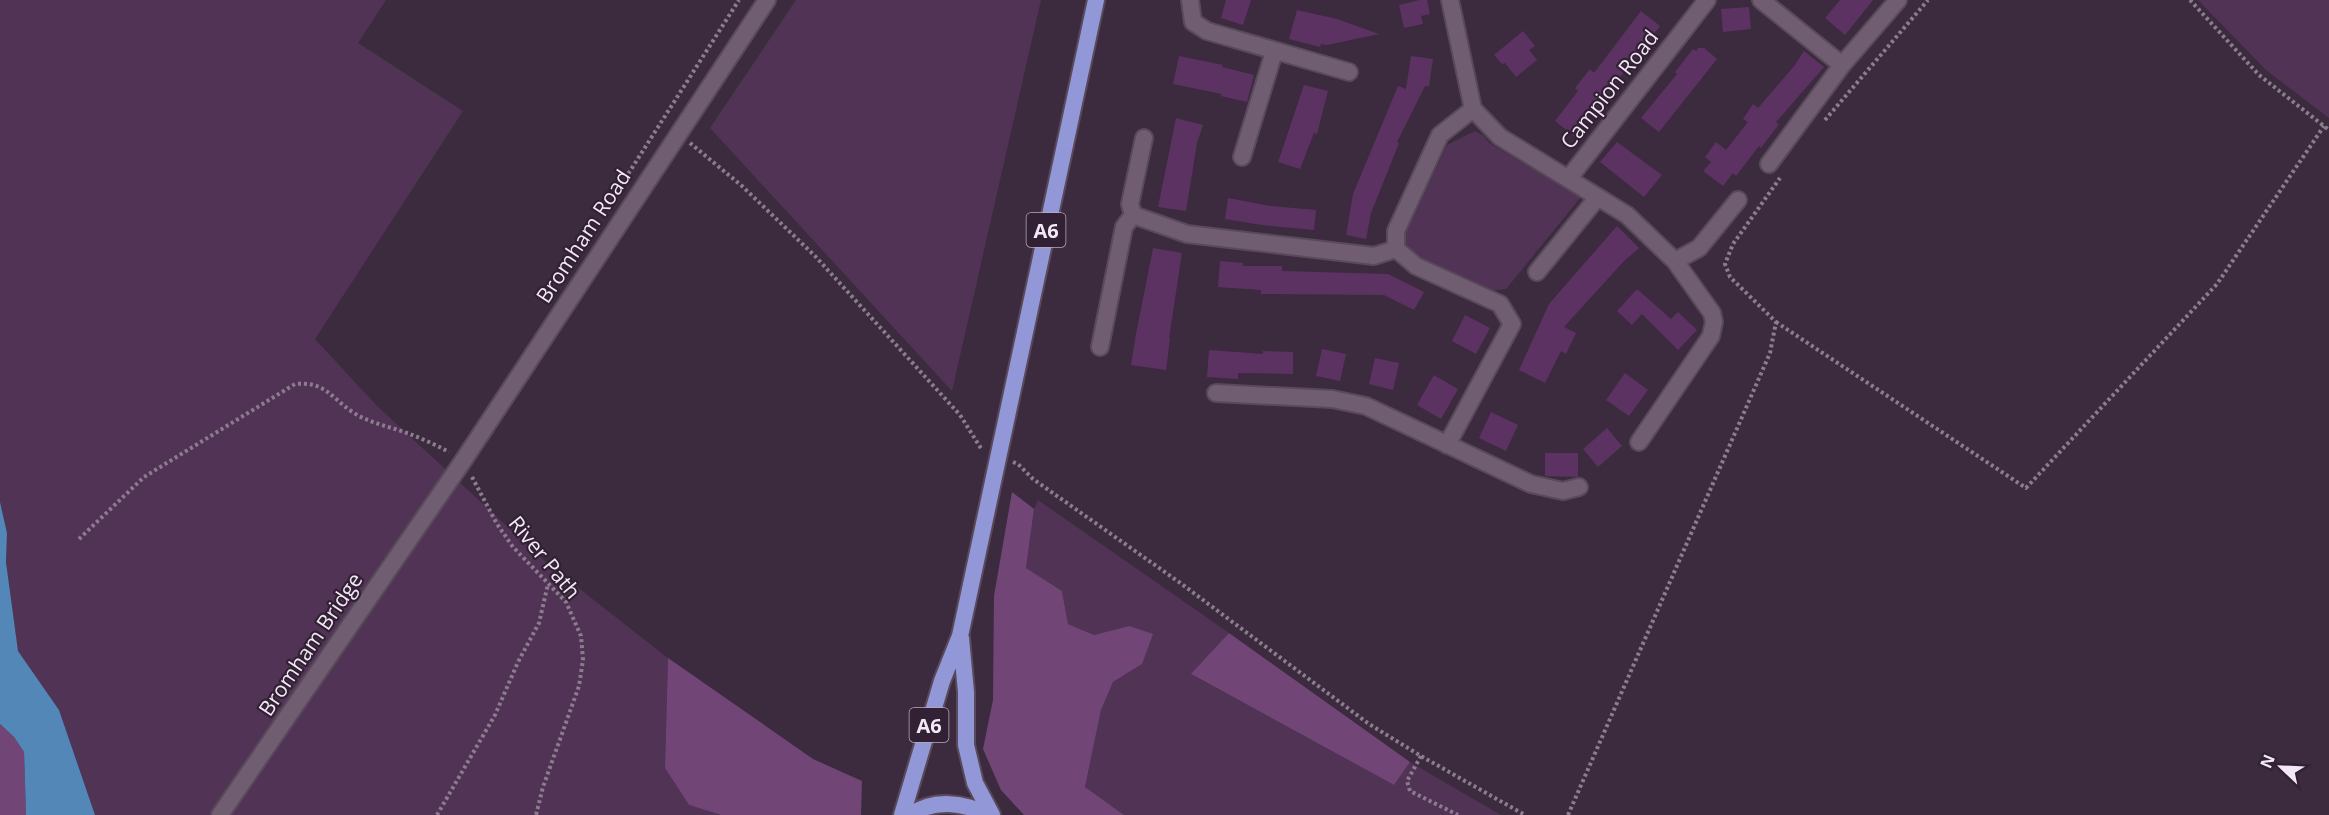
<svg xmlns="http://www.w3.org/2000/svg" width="2329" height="815" font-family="'Open Sans',sans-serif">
<rect width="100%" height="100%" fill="#3c2b3f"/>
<path fill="#513455" d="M0 0H386L358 43 463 111 315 339 377 406 549 565 668 658 665 768 689 805 721 815H95L59 710 18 651 6 562 7 533 0 502Z
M796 0H1041L952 391 710 128Z
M2198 0H2329V118L2266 70Z
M1475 131 1484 136 1489 143 1581 197 1506 289 1489 291 1411 255 1405 246V235L1447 145Z
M1038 500 1229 633 1192 675 1394 785 1410 762 1501 815H1124L1085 787 1101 710 1113 682 1142 664 1129 626 1094 635 1068 624 1062 591 1026 568 1034 509Z"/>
<path fill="#714677" d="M1012 492 1034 509 1026 568 1062 591 1068 624 1094 635 1129 626 1153 634 1142 664 1113 682 1101 710 1085 787 1124 815H1024L1001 790 983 749 993 700 994 596Z
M1229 633 1410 762 1394 785 1191 674Z
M668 658 813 759 862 781 861 815H721L689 805 665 768Z
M0 724 14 737 24 752 26 815H0Z"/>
<path fill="#5287b8" d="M0 502 7 533 6 562 18 651 59 710 95 815H26L24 752 14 737 0 724Z"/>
<path fill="#5c3262" d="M1226 0H1251L1243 25 1221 18Z
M1419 0H1427L1430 14 1421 16 1423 24 1404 28 1399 5Z
M1840 0H1873L1845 35 1825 18Z
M1749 7 1751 29 1723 32 1721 9Z
M1297 10 1337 19 1379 34 1327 45 1321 44 1320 47 1289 39Z
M1641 11 1660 26 1574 136 1555 121 1578 91 1575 88 1590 69 1594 73Z
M1523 31 1535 46 1529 50 1537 60 1516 77 1505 63 1502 64 1494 55Z
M1698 48H1704L1717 59 1659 132 1641 118 1677 74 1675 72 1693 49 1696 51Z
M1804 51 1824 67 1776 122 1779 124 1761 148 1759 146 1736 176 1733 173 1723 186 1703 171 1711 162 1705 157 1716 142 1726 150 1748 122 1743 119 1753 104 1758 108 1795 65Z
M1179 56 1223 65 1222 67 1254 75 1247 102 1221 96 1222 94 1173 84Z
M1411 56 1433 59 1429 86H1425L1397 142 1399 143 1371 213 1366 239 1346 235 1353 194 1398 86 1406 89Z
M1304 85 1328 91 1317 134 1314 133 1300 169 1278 162Z
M1176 118 1203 125 1197 143 1186 211 1158 207Z
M1617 142 1662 175 1644 197 1600 162Z
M1228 198 1270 206 1316 210 1314 230 1262 225 1225 219Z
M1617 226 1639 248 1624 261 1564 327 1576 333 1566 354 1561 351 1545 383 1519 370 1549 304Z
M1153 248 1182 253 1169 338H1170L1166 370 1131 365 1136 334Z
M1220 261 1243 263V266H1282V271L1388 274 1424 292 1414 310 1384 295 1261 294V290L1218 287Z
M1637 289 1671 319 1678 312 1697 330 1678 350 1642 314 1632 325 1617 311Z
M1465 315 1490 328 1476 354 1452 341Z
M1322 349 1346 354 1340 381 1316 376Z
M1209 350 1263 354V351L1293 352V374L1238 373V379L1207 377Z
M1375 358 1399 363 1393 390 1369 384Z
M1625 373 1648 390 1629 416 1606 400Z
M1434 375 1458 389 1441 419 1417 405Z
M1491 412 1518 425 1506 451 1479 438Z
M1607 428 1622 446 1598 467 1583 449Z
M1545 453H1578V477L1545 476Z"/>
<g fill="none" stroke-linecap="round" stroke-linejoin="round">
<g stroke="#594a5b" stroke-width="20">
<path id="minor" d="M1190 0 1193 22 1207 31 1349 72
M1450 0 1473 109 1500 137 1627 215 1675 261 1712 313 1714 322 1711 336 1639 442
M1761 0 1842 65
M1242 157 1274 52
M1769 164 1842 65 1898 0
M1569 178 1707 0
M1133 215 1187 234 1374 256 1396 249V231L1440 135 1473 109
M1133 215 1130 204 1144 138
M1396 249 1416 266 1500 304 1512 324 1447 445
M1675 261 1699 248 1738 200
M1537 272 1597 198
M1100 347 1124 227 1133 215
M1216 393 1332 399 1366 406 1531 484 1563 491 1579 487"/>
</g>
<g stroke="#594a5b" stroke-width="20">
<path id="tertiary" d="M220 815 463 461 767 0"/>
</g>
<g stroke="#594a5b" stroke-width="20">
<path id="trunk" d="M961 638 966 692V745L975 783 992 815
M902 815 942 681 960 636 1096 0
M911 815C934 798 965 803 988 815"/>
</g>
<path stroke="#8b7d8e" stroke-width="4" stroke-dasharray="3 3" stroke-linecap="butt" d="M2190 0 2259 75 2329 130
M1825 120 1928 0
M690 143 742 186 815 256 960 415 982 450
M609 204 739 0
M1776 322 2026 488 2217 284 2324 126
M1013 462 1018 464 1033 479 1179 582 1369 724 1421 756 1525 815
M472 477 497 524 513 547 566 602 581 636 583 660 579 686 543 787 536 815
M79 539 144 477 295 384C324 381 331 397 351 411 368 423 388 426 407 433 421 438 436 445 449 452
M1421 756 1407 781 1410 791 1458 815
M437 815 495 715 518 662 539 623 548 584
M1568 815 1770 353 1776 322 1730 277 1725 264 1733 244 1780 178"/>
<use href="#minor" stroke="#705d72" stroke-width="16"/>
<use href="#tertiary" stroke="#705d72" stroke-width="16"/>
<use href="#trunk" stroke="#9298d7" stroke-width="16"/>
</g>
<g text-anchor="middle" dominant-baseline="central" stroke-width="4.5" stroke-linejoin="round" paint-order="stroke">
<g fill="#322134" stroke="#b9acbb" stroke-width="1.5">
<rect x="1026.5" y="213" width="39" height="34" rx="4.5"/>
<rect x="909.5" y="708" width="39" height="34" rx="4.5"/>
</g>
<g font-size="20" font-weight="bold" fill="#f3e8f5">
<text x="1046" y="230">A6</text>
<text x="929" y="725">A6</text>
</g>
<g font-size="21" fill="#f3e8f5" stroke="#322134">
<text transform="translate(1609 89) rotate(-52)">Campion Road</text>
<text transform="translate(583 236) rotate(-57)">Bromham Road</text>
<text transform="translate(545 557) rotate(51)">River Path</text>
<text transform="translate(310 644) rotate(-56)">Bromham Bridge</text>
</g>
</g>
<g transform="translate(2281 767) rotate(293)" stroke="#322134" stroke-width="4.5" paint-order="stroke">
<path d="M0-4.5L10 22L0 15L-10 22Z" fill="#f3e8f5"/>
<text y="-9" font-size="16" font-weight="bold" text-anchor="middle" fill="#f3e8f5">N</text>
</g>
</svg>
